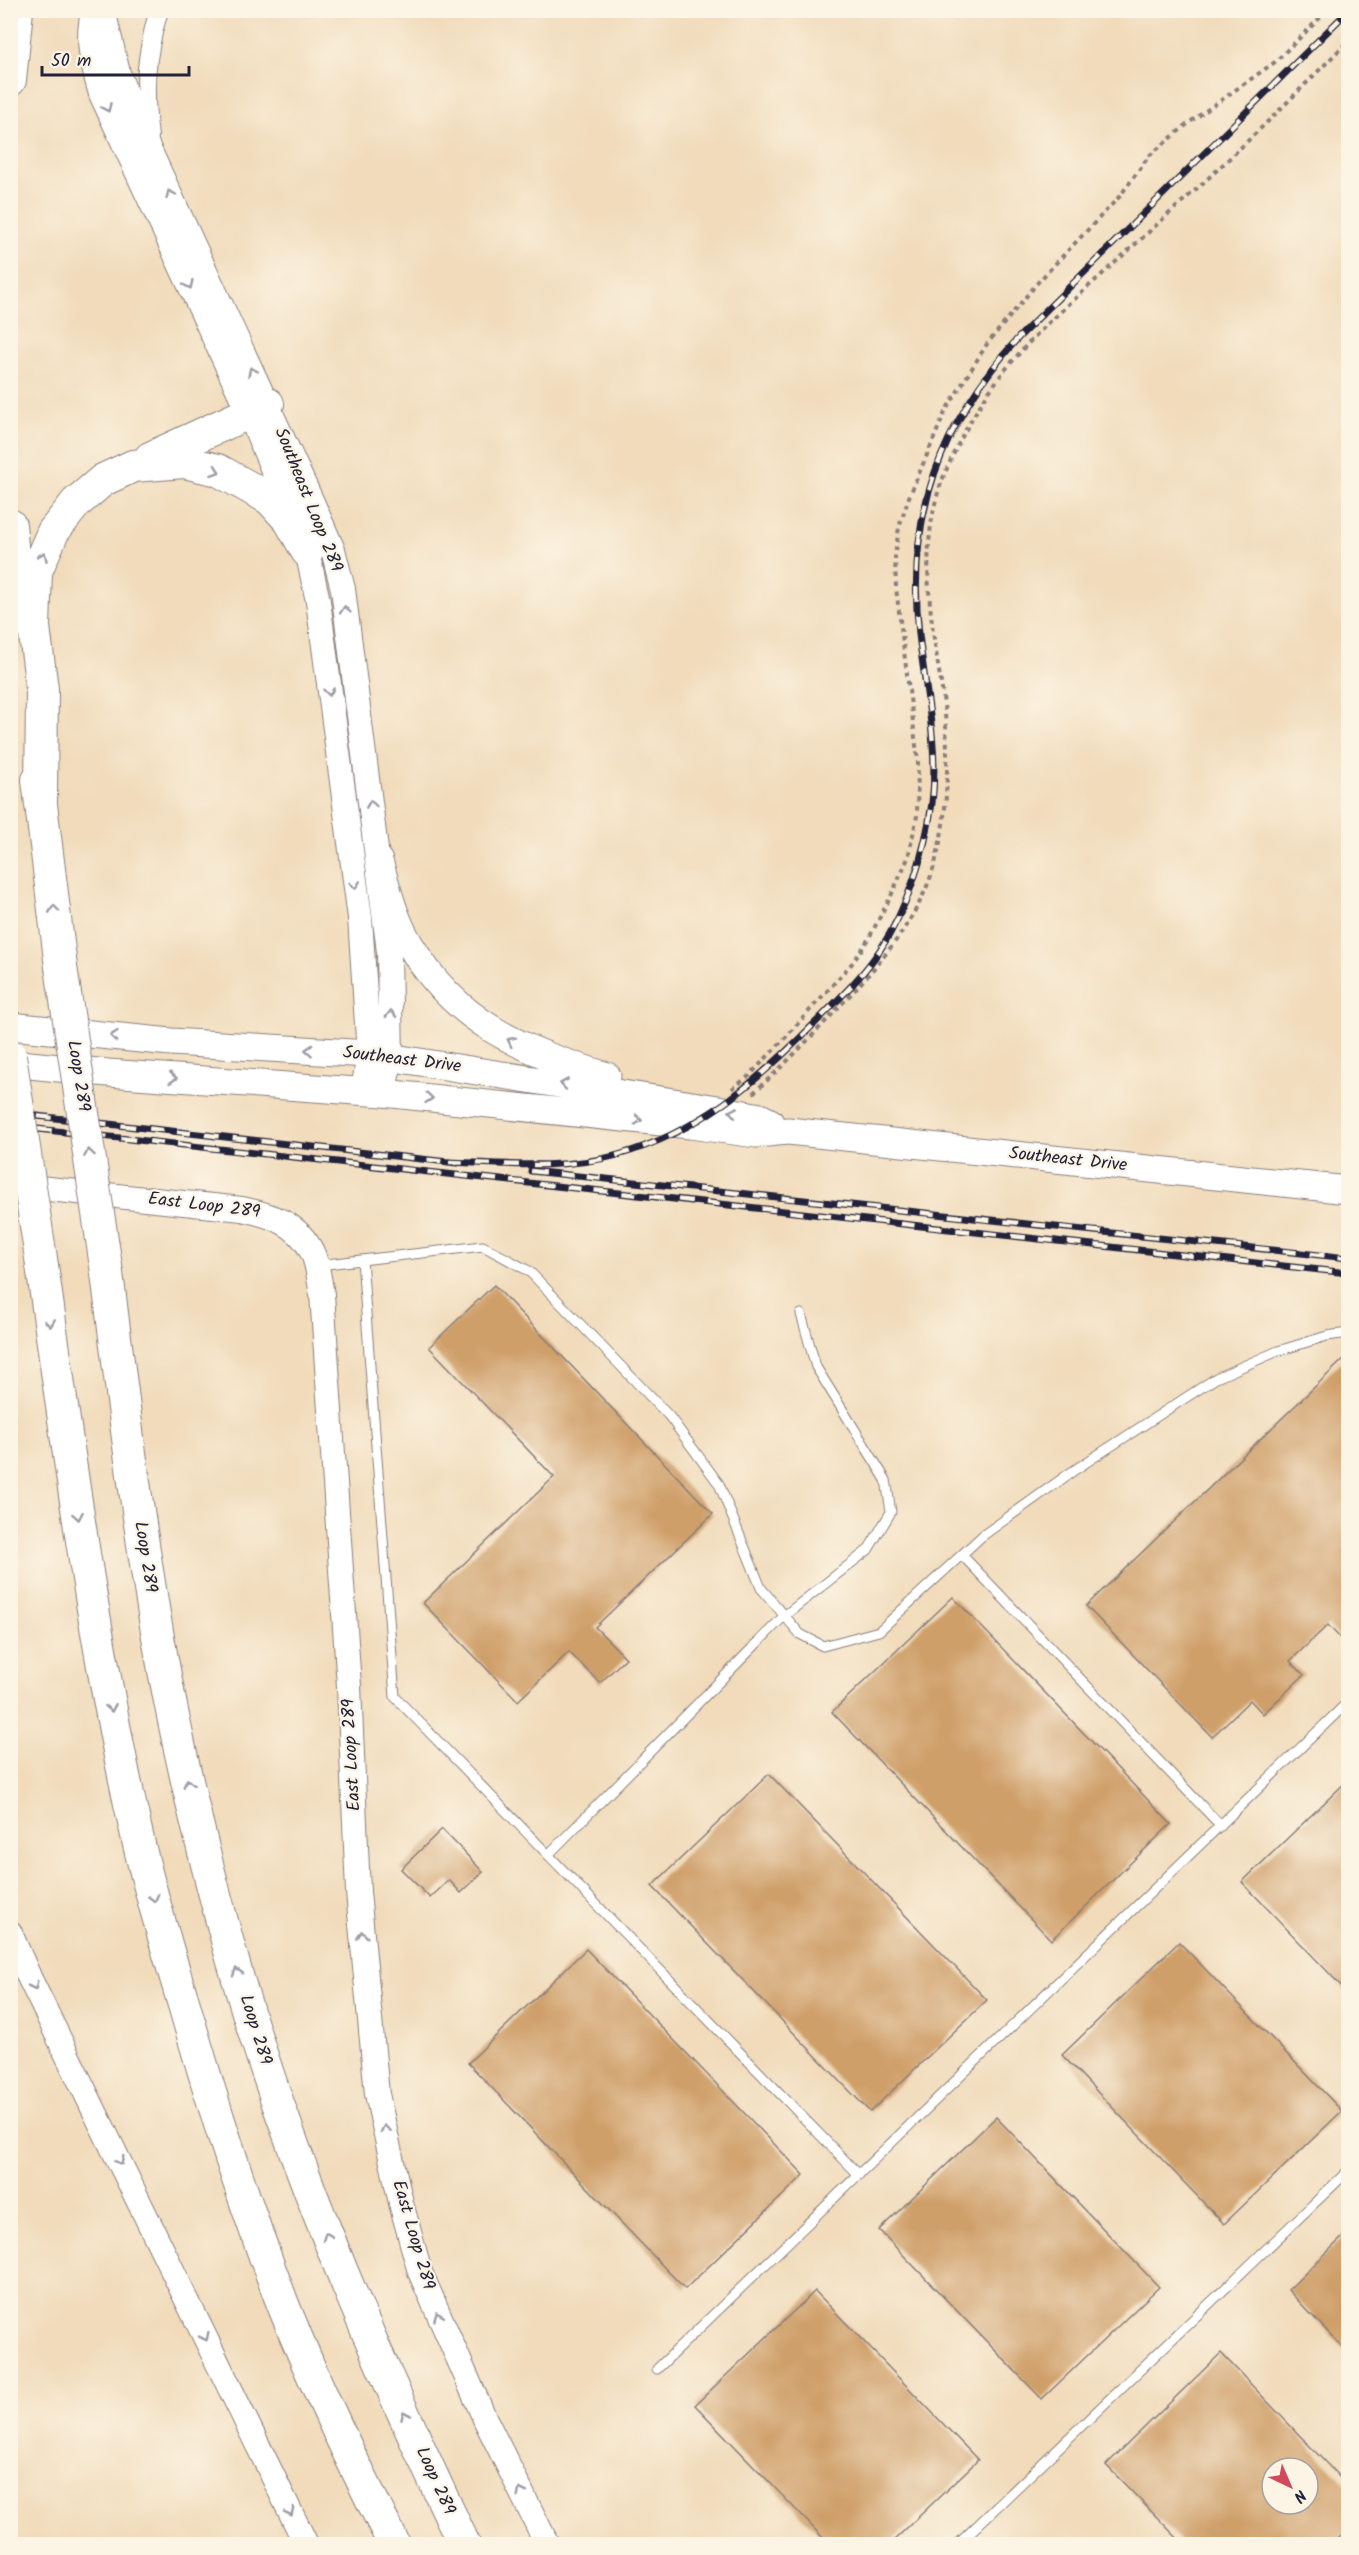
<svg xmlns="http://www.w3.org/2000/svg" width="1359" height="2555" font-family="Kalam,sans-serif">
<rect width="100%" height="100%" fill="#fcf5e5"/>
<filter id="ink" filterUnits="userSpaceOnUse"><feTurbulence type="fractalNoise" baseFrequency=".0167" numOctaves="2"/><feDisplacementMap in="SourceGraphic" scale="12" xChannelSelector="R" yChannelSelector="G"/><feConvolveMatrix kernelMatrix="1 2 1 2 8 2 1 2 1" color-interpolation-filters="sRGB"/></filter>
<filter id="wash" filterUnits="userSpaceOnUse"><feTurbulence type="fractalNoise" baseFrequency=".008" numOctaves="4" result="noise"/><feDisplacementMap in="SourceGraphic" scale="24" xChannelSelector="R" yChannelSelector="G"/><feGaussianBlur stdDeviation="1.35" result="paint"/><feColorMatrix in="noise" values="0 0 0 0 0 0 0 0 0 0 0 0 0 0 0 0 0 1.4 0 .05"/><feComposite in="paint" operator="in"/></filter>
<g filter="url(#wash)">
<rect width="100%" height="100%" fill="#f1dbbb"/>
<g id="blocks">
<path fill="#cf9f69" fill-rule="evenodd" d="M494 1285 713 1514 595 1627 626 1658 600 1683 569 1652 518 1701 423 1603 554 1477 429 1347Z
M1348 1355V1630L1340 1638 1328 1625 1290 1661 1304 1675 1263 1714 1250 1700 1212 1737 1086 1606Z
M953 1597 1171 1824 1051 1940 832 1712Z
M769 1774 987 2000 870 2112 652 1886Z
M1348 1780V1993L1242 1882Z
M442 1829 483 1872 461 1893 449 1880 430 1898 401 1869Z
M1179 1942 1342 2111 1224 2224 1062 2055Z
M586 1949 804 2175 685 2289 468 2063Z
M996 2117 1159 2287 1042 2399 879 2230Z
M1348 2232V2353L1288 2290Z
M815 2291 978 2460 890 2544H829L695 2405Z
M1221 2353 1348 2486V2529L1333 2544H1183L1106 2465ZM1272 2468H1308V2504H1272Z"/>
</g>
</g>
<g filter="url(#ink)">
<use href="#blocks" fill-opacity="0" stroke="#8a7e7b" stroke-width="1.5"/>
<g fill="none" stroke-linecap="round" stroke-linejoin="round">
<g stroke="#8a7e7b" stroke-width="11">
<path id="service" d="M362 1260 395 1697 859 2175
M318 1265 483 1246 529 1271 669 1416 719 1484 761 1588 800 1634 823 1646 879 1631 982 1536 1073 1471 1216 1378 1278 1351 1327 1336 1348 1333
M962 1555 1221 1826
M548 1855 784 1616 868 1550 891 1512 886 1480 816 1367 801 1314
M657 2369 1348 1702
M958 2544 1348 2171"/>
</g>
<g stroke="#8a7e7b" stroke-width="20">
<path id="minor" d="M149 137C143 89 145 57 159 10"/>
</g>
<g stroke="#8a7e7b" stroke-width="26">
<path id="secondary" d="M94 10C85 39 93 66 101 94L249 413 307 551 318 601 360 918 369 1054 363 1091
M103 10 118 73 135 119 312 502 333 550 343 589 389 952 391 1058 383 1093
M10 1185 242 1209C271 1215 298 1223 312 1252 318 1263 319 1281 322 1294L349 1686 358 1892 377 2094 401 2203 420 2272 485 2419 547 2544
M10 1933 30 1979 306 2544"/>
</g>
<g stroke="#8a7e7b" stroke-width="29">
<path id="primary" d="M379 861C387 888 394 918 409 943 456 1024 522 1050 607 1076
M10 1026 171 1042 369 1054 718 1109 760 1117 770 1122
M10 1063 108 1073 383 1093 690 1125 756 1134 788 1131 1348 1190"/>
</g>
<g stroke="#8a7e7b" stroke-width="34">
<path id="motorway" d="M10 80 17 10
M150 458 268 404
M10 525 18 608
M38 780 61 967
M41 801 42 689 34 627 36 571 53 532 76 503 103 480 133 466 184 462 218 470 270 499 290 521 307 551
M42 1265C69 1457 95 1651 138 1840 151 1896 168 1952 185 2008 214 2109 246 2209 284 2307 316 2388 355 2467 394 2544
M107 1273C122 1394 137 1516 158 1637 175 1735 198 1833 224 1929 281 2142 370 2346 464 2544"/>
</g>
<path stroke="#8a7e7b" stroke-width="4" stroke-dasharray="4.5 4.5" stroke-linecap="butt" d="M916 10 921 17
M732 1089 749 1076 785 1038 854 961 869 938 891 896 908 858 917 816 918 761 896 588 895 556 899 527 909 497 946 410 987 344 1039 281 1120 196 1149 156 1190 122 1275 62 1328 10
M753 1093C784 1066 812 1036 840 1006 872 971 904 937 924 893 951 836 951 744 941 683 930 617 918 543 943 478 960 436 985 392 1016 357 1038 331 1065 308 1090 285 1124 255 1157 224 1191 194 1245 145 1297 93 1348 41"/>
<use href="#service" stroke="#fff" stroke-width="9"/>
<use href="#minor" stroke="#fff" stroke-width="18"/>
<use href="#secondary" stroke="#fff" stroke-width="24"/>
<use href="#primary" stroke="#fff" stroke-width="27"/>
<use href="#motorway" stroke="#fff" stroke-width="32"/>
<g stroke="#22223b" stroke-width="7">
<path id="rail" d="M10 1113 457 1163
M10 1126 1348 1273
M449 1162C504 1164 564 1170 618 1155 699 1132 756 1083 814 1024 837 1001 862 977 880 950 908 907 925 853 932 803 939 745 925 691 919 634 906 515 940 424 1020 336L1348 11
M531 1171 1348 1258"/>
</g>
<use href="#rail" stroke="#fcf5e5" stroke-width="4.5" stroke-dasharray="14" stroke-linecap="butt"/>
<g stroke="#8a7e7b" stroke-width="34" stroke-linecap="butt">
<path id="motorway-bridge" d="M61 967 107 1273
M10 1056 42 1265"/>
</g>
<use href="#motorway-bridge" stroke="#fff" stroke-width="32"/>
</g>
<defs><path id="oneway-chevron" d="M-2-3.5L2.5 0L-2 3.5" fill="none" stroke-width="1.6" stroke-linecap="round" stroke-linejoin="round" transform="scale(1.5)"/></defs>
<g stroke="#9c9ca7">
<use href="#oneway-chevron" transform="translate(107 108) rotate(66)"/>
<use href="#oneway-chevron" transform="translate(170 194) rotate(-115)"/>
<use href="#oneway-chevron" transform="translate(189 285) rotate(65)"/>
<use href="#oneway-chevron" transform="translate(252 371) rotate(-115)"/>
<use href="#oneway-chevron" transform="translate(216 471) rotate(19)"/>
<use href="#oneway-chevron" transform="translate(43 556) rotate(-66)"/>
<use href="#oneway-chevron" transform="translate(345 610) rotate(-95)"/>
<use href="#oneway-chevron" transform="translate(329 692) rotate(83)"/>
<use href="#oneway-chevron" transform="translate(371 804) rotate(-98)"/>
<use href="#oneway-chevron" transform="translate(355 885) rotate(82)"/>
<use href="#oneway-chevron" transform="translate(54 909) rotate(-97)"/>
<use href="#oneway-chevron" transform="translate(391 1014) rotate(-91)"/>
<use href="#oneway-chevron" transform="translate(114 1036) rotate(-174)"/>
<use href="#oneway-chevron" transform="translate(511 1041) rotate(-153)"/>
<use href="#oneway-chevron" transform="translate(309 1050) rotate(-177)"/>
<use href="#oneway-chevron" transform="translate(173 1078) rotate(4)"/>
<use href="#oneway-chevron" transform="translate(564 1084) rotate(-170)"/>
<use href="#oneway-chevron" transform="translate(429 1098) rotate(6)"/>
<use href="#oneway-chevron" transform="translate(733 1112) rotate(-169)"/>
<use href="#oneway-chevron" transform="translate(638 1120) rotate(6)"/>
<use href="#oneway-chevron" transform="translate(89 1153) rotate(-99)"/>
<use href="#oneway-chevron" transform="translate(50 1323) rotate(82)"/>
<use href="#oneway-chevron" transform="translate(78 1516) rotate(80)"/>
<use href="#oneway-chevron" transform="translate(111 1708) rotate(80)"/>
<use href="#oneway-chevron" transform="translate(188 1783) rotate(-103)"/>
<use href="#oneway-chevron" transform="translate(154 1898) rotate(75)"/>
<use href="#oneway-chevron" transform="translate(362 1935) rotate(-96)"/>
<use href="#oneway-chevron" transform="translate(237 1972) rotate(-107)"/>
<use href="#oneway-chevron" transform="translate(34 1986) rotate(64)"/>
<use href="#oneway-chevron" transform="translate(385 2129) rotate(-102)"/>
<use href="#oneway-chevron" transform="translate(120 2161) rotate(64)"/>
<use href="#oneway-chevron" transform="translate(327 2236) rotate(-111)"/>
<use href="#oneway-chevron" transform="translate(438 2316) rotate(-112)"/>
<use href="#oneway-chevron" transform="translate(205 2337) rotate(64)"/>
<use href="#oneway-chevron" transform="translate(405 2415) rotate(-114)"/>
<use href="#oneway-chevron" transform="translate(521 2492) rotate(-117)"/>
<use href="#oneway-chevron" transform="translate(290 2512) rotate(64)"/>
</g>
</g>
<g text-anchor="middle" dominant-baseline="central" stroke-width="4.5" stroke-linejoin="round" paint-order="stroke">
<g font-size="18" fill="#22223b" stroke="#fcf5e5">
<text transform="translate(308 500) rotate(68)">Southeast Loop 289</text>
<text transform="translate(402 1060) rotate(7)">Southeast Drive</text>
<text transform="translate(78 1076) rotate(81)">Loop 289</text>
<text transform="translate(1068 1160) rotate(6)">Southeast Drive</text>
<text transform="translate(204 1206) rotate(7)">East Loop 289</text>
<text transform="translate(145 1557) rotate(81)">Loop 289</text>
<text transform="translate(352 1755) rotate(-93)">East Loop 289</text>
<text transform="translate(255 2030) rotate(73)">Loop 289</text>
<text transform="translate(413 2235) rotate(74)">East Loop 289</text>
<text transform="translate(435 2481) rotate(66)">Loop 289</text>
</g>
</g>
<rect width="1359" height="2555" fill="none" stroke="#fcf5e5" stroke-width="36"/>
<g transform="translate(1290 2486) rotate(136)"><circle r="28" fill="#fcf5e5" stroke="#a5a1a1" stroke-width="1.5"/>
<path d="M0-4.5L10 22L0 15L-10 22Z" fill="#d1495b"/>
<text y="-9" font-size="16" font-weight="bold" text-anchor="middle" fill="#22223b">N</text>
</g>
<path d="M42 66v9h147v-9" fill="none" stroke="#22223b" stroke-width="3"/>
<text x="51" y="66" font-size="18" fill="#22223b" stroke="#fcf5e5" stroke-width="4.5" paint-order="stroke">50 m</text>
</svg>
